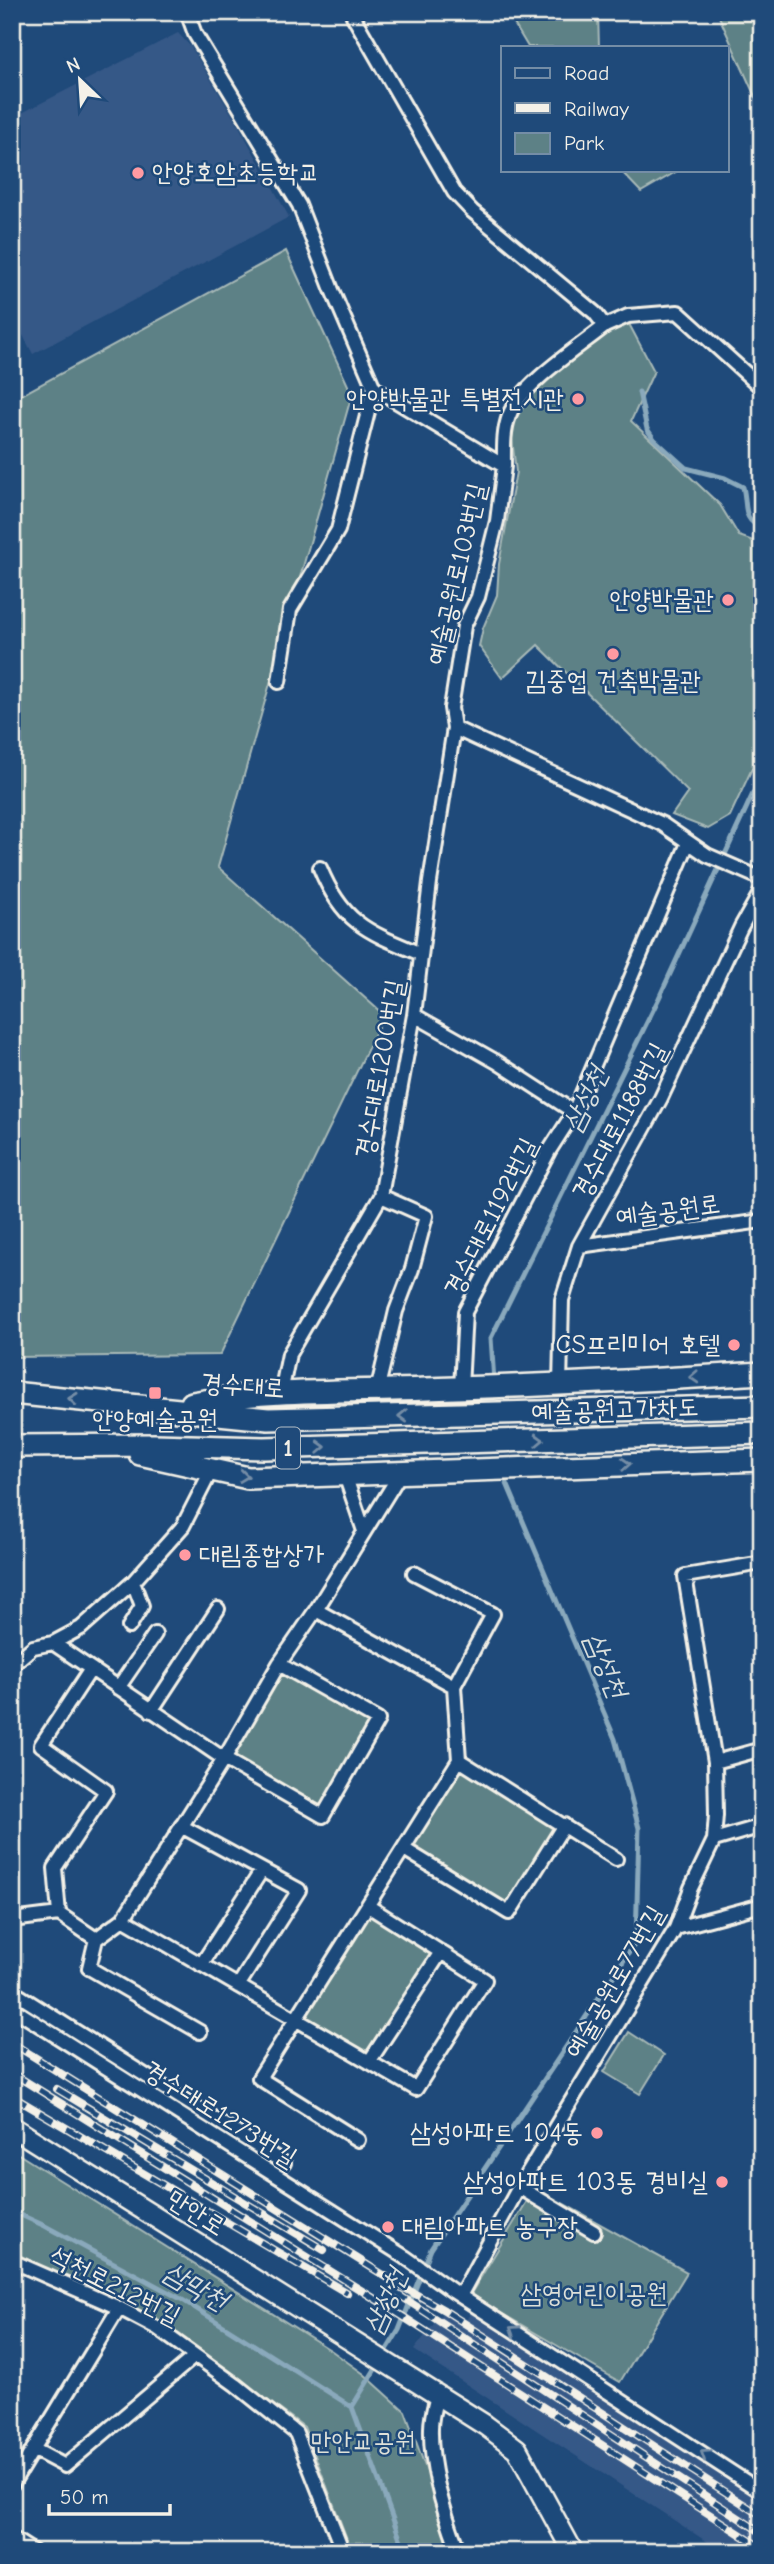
<svg xmlns="http://www.w3.org/2000/svg" width="774" height="2564" font-family="'Comic Neue','Poor Story',sans-serif">
<rect width="100%" height="100%" fill="#1f4a7a"/>
<filter id="ink" filterUnits="userSpaceOnUse"><feTurbulence type="fractalNoise" baseFrequency=".0143" numOctaves="2"/><feDisplacementMap in="SourceGraphic" scale="14" xChannelSelector="R" yChannelSelector="G"/><feConvolveMatrix kernelMatrix="1 2 1 2 8 2 1 2 1" color-interpolation-filters="sRGB"/></filter>
<g filter="url(#ink)">
<path fill="#365887" d="M178 33 191 47 240 128 289 217 33 354 12 315V118Z
M446 2308 466 2320 473 2310 762 2499V2552H708L712 2545 414 2350Z"/>
<path fill="#5d8186" stroke="#a8b9b7" stroke-width="2" d="M507 12H598L599 47H528Z
M717 12H762V112Z
M620 170H679L641 192Z
M286 251 352 394 218 867 384 1015 220 1355 12 1357V400Z
M628 322 654 371 631 421 720 505 739 536 753 541 762 535V747L730 816 708 829 672 815 688 792 538 645 502 678 479 646 483 628 497 595 499 564 516 472 510 422 524 400 595 337Z
M279 1664 378 1720 323 1816 224 1759Z
M459 1760 564 1825 509 1913 404 1849Z
M368 1906 441 1952 369 2062 296 2019Z
M629 2032 664 2055 640 2094 604 2072Z
M12 2150 332 2351 364 2374 405 2411 456 2552H352L304 2427 199 2350 124 2305 12 2257Z
M535 2188 687 2272 620 2382 470 2295Z"/>
<g fill="none" stroke-linecap="round" stroke-linejoin="round">
<path stroke="#8aa9bc" stroke-width="5" d="M639 392 647 429 654 439 686 468 725 478 743 487C748 507 741 519 762 528
M494 1381 491 1338 659 998 762 774
M12 2211 45 2226 181 2299 352 2407
M405 2552 352 2407 399 2330 431 2249 636 1942 639 1828 615 1739 503 1474"/>
<g stroke="#f4f1e8" stroke-width="18">
<path id="street" d="M187 12 195 34 299 205 332 290 374 388 504 466 497 521 478 597 464 626 451 708 454 728 430 882 414 1015 381 1196 289 1354 281 1393
M359 12 353 16 454 192 472 211 595 313 605 326 628 316 678 312 762 388
M504 466C504 450 503 432 509 416 519 386 579 347 605 326
M279 682 290 610 338 530 374 388
M454 728 662 824 707 855 762 879
M320 868C343 924 368 932 421 954
M414 1015 497 1062 574 1112
M579 1246 762 1221
M560 1385 562 1300 579 1246 661 1098 741 927 762 890
M461 1388 465 1312 549 1151 574 1112 688 843
M377 1391 396 1311 412 1269 426 1216 381 1196
M345 1475 364 1531
M414 1573 493 1614 454 1686
M316 1610 454 1686 459 1760 616 1859
M129 1627 142 1606 133 1582
M53 1643 224 1759 323 1816 378 1720 279 1664
M12 1665 33 1647 53 1643 81 1628 133 1582 183 1526 211 1471
M118 1688 155 1634
M151 1711 218 1609
M715 1762 762 1749
M181 1826 299 1890 238 1986
M714 1840 762 1826
M404 1849 509 1913 564 1825
M59 1914 55 1868 106 1791 41 1745 91 1669
M123 1919 416 2089 485 1980 368 1906
M12 1920 59 1914 96 1939
M676 1928 762 1905
M201 1965 262 1870
M12 1991 284 2163
M12 2008 405 2257 454 2292 762 2492
M200 2032 89 1968 96 1939 123 1919 224 1759 279 1664 316 1610 400 1474
M369 2062 441 1952
M358 2140 259 2078 459 1760
M519 2187 594 2232
M12 2261 119 2308 157 2328 236 2385 296 2433 343 2552
M460 2296 519 2187 676 1928 691 1888 714 1840 716 1815 715 1762 685 1576 762 1563
M437 2396C434 2407 431 2417 431 2428 430 2467 445 2516 459 2552
M33 2449 65 2466 195 2356
M12 2484 119 2308
M12 2538 34 2552"/>
</g>
<g stroke="#f4f1e8" stroke-width="24">
<path id="secondary" d="M12 2127 485 2425 517 2449 573 2552"/>
</g>
<g stroke="#f4f1e8" stroke-width="26">
<path id="primary" d="M12 1393 268 1419 762 1406
M192 1403C269 1389 348 1392 426 1389 538 1386 650 1380 762 1373
M12 1446 154 1445 264 1448 762 1433
M140 1454 248 1478 762 1460"/>
</g>
<use href="#street" stroke="#1f4a7a" stroke-width="12"/>
<use href="#secondary" stroke="#1f4a7a" stroke-width="19"/>
<use href="#primary" stroke="#1f4a7a" stroke-width="21"/>
<g stroke="#f4f1e8" stroke-width="8">
<path id="rail" d="M12 2043 401 2286 444 2310 762 2516
M12 2073 388 2307 762 2548
M57 2089 324 2250
M12 2096 347 2293
M393 2291 762 2533"/>
</g>
<use href="#rail" stroke="#1f4a7a" stroke-width="5" stroke-dasharray="16" stroke-linecap="butt"/>
</g>
<defs><path id="oneway-chevron" d="M-2-3.5L2.5 0L-2 3.5" fill="none" stroke-width="1.6" stroke-linecap="round" stroke-linejoin="round" transform="scale(1.75)"/></defs>
<g stroke="#748da6">
<use href="#oneway-chevron" transform="translate(694 1377) rotate(177)"/>
<use href="#oneway-chevron" transform="translate(73 1399) rotate(-174)"/>
<use href="#oneway-chevron" transform="translate(403 1416) rotate(179)"/>
<use href="#oneway-chevron" transform="translate(539 1440) rotate(-2)"/>
<use href="#oneway-chevron" transform="translate(321 1447) rotate(-2)"/>
<use href="#oneway-chevron" transform="translate(626 1464) rotate(-3)"/>
<use href="#oneway-chevron" transform="translate(244 1476) rotate(7)"/>
<use href="#oneway-chevron" transform="translate(514 2330) rotate(-147)"/>
<use href="#oneway-chevron" transform="translate(705 2454) rotate(-147)"/>
</g>
</g>
<g fill="#ff9aa2" stroke="#1f4a7a" stroke-width="2.5">
<circle cx="138" cy="173" r="7"/>
<circle cx="578" cy="399" r="7"/>
<circle cx="728" cy="600" r="7"/>
<circle cx="613" cy="654" r="7"/>
<circle cx="734" cy="1345" r="7"/>
<rect x="148" y="1386" width="14" height="14" rx="3.5"/>
<circle cx="185" cy="1555" r="7"/>
<circle cx="597" cy="2133" r="7"/>
<circle cx="722" cy="2182" r="7"/>
<circle cx="388" cy="2227" r="7"/>
</g>
<g text-anchor="middle" dominant-baseline="central" stroke-width="5" stroke-linejoin="round" paint-order="stroke">
<rect fill="#1f4a7a" stroke="#b4bfc7" stroke-width="2" x="276" y="1427.5" width="24" height="41" rx="5"/>
<g font-size="24" font-weight="bold" fill="#f4f1e8">
<text x="288" y="1448">1</text>
</g>
<g font-size="26" fill="#f4f1e8" stroke="#1f4a7a" text-anchor="end">
<text x="152" y="173" text-anchor="start">안양호암초등학교</text>
<text x="564" y="399">안양박물관 특별전시관</text>
<text x="714" y="600">안양박물관</text>
<text x="613" y="681" text-anchor="middle">김중업 건축박물관</text>
<text x="720" y="1345">CS프리미어 호텔</text>
<text x="155" y="1420" text-anchor="middle">안양예술공원</text>
<text x="199" y="1555" text-anchor="start">대림종합상가</text>
<text x="583" y="2133">삼성아파트 104동</text>
<text x="708" y="2182">삼성아파트 103동 경비실</text>
<text x="402" y="2227" text-anchor="start">대림아파트 농구장</text>
</g>
<g font-size="26" fill="#f4f1e8" stroke="#1f4a7a">
<text transform="translate(457 574) rotate(-77)">예술공원로103번길</text>
<text transform="translate(380 1069) rotate(-80)">경수대로1200번길</text>
<text transform="translate(620 1121) rotate(-62)">경수대로1188번길</text>
<text transform="translate(668 1211) rotate(-8)">예술공원로</text>
<text transform="translate(491 1217) rotate(-63)">경수대로1192번길</text>
<text transform="translate(243 1386) rotate(4)">경수대로</text>
<text transform="translate(615 1410) rotate(-2)">예술공원고가차도</text>
<text transform="translate(615 1982) rotate(-60)">예술공원로77번길</text>
<text transform="translate(220 2114) rotate(32)">경수대로1273번길</text>
<text transform="translate(196 2213) rotate(32)">만안로</text>
<text transform="translate(115 2286) rotate(27)">석천로212번길</text>
</g>
<g font-size="26" fill="#dde0d9" stroke="#1f4a7a">
<text x="594" y="2294">삼영어린이공원</text>
<text x="363" y="2442">만안교공원</text>
</g>
<g font-size="28" font-style="italic" fill="#d9dfdd" stroke="#1f4a7a">
<text transform="translate(585 1099) rotate(-64)">삼성천</text>
<text transform="translate(606 1665) rotate(67)">삼성천</text>
<text transform="translate(196 2286) rotate(30)">삼막천</text>
<text transform="translate(385 2301) rotate(-66)">삼성천</text>
</g>
</g>
<rect width="774" height="2564" fill="none" stroke="#1f4a7a" stroke-width="42"/>
<rect x="21" y="21" width="732" height="2522" fill="none" stroke="#f4f1e8" stroke-width="2.5" filter="url(#ink)"/>
<rect x="501" y="46" width="228" height="126" fill="#1f4a7a" stroke="#748da6" stroke-width="2"/>
<rect x="515" y="68" width="35" height="10" fill="#1f4a7a" stroke="#748da6" stroke-width="2"/>
<text x="564" y="80" font-size="21" fill="#f4f1e8">Road</text>
<rect x="515" y="103" width="35" height="10" fill="#f4f1e8" stroke="#748da6" stroke-width="2"/>
<text x="564" y="116" font-size="21" fill="#f4f1e8">Railway</text>
<rect x="515" y="133" width="35" height="21" fill="#5d8186" stroke="#748da6" stroke-width="2"/>
<text x="564" y="150" font-size="21" fill="#f4f1e8">Park</text>
<g transform="translate(80 80) rotate(335)" stroke="#1f4a7a" stroke-width="5" paint-order="stroke">
<path d="M0-5L12 26L0 18L-12 26Z" fill="#f4f1e8"/>
<text y="-10" font-size="19" font-weight="bold" text-anchor="middle" fill="#f4f1e8">N</text>
</g>
<path d="M49 2504v10h121v-10" fill="none" stroke="#f4f1e8" stroke-width="3.5"/>
<text x="60" y="2504" font-size="21" fill="#f4f1e8" stroke="#1f4a7a" stroke-width="5" paint-order="stroke">50 m</text>
</svg>
